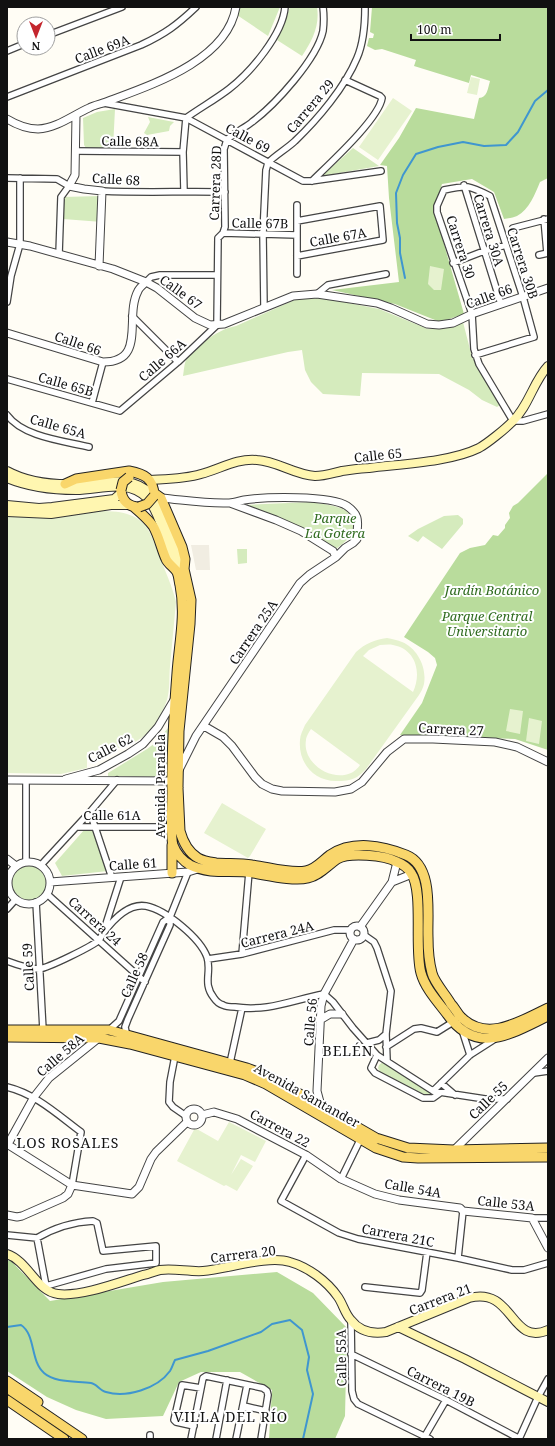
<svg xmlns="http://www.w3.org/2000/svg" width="555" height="1446" font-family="'Noto Serif',serif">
<rect width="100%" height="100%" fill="#fffdf5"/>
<path fill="#d5ebbd" d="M237 7H280L268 36 237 15Z
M290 7H317C320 26 312 41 302 56L277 40 283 27Z
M115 109 113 148H86L84 145 83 118 97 112Z
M148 117 174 122 170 126 169 131 147 135 144 133 150 122Z
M353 148 379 166 322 176Z
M100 196 102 222 63 219V197Z
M318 297 379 309 428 329H439L454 327 463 322 472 357 500 405 497 407 482 400 469 390 439 374 362 373 360 396 323 394 311 382 305 370 302 350 288 352 183 376C184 371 184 363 187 358 198 344 219 329 236 326L299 298Z
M311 502C322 504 335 505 345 510 349 511 352 515 353 519 359 533 346 541 336 549L310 534 245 505Z
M458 515 463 519V524L442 549 423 536 418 542 408 536 418 529 444 516Z
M237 549H247V563L238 564Z
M169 727V777L108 776V773L147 749 155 743Z
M92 821 108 871 62 876 55 863Z
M12 883a17 17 0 1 1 34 0a17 17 0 1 1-34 0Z
M384 1061 431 1085 435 1090 434 1094 426 1095 381 1074 378 1068 379 1065Z"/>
<path fill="#b9dc9c" d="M372 7H548V178L540 182C535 194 529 210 517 216 513 218 508 218 504 219L494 192 472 179 442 184 434 209 464 314 440 322 395 304 332 290 399 282 389 198 387 166 380 165 399 138 416 108 474 119 479 98C487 98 488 88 490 81L471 75 469 83 414 66 416 60 382 49 375 50 367 46 369 38H373L374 34 370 32Z
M548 473V750L515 739 400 735 422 703 437 665 435 658 428 652 404 637 460 553 470 548 485 545 493 535 498 536 505 528V525L510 518 509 513 513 506 518 503Z
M10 1260 50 1301 163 1282 277 1272 313 1293 347 1328 345 1416 335 1439H269L272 1390 240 1372H201L179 1382 163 1416 106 1419 76 1410 47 1397 7 1371V1261Z"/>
<path fill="#e6f2cf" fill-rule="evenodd" d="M471 77 480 79 477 95 467 93Z
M393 98 412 111 378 160 359 147Z
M430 266 444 269 441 290H434L428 284Z
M101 511C122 511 142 514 151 535 154 541 156 549 159 555 165 571 172 585 176 602 174 623 172 645 170 666 169 677 170 690 167 700 153 741 128 750 87 752V768L61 774 7 773V515L58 516Z
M387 638C392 639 398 640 402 642 417 648 427 667 424 684 423 688 421 692 419 695L366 769C363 772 360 775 357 777 350 781 343 781 336 781 313 781 298 762 300 740 300 735 303 730 305 725L356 652C366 643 374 640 387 638ZM380 645C384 645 389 644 393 645 416 649 422 673 413 692L363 656 369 650ZM311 729 360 765C358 768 354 772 351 773 331 782 302 763 306 740 306 737 309 732 311 729Z
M510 709 523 711 520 734 506 731Z
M529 718 542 721 539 744 526 741Z
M222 803 266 829 250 856 248 858 204 833Z
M229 1122 266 1141 255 1162 241 1155 231 1175 241 1159 253 1166 237 1191 226 1185 224 1186 177 1161 195 1128 218 1141Z"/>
<path fill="#f1ede2" d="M191 545H209L210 570H196Z"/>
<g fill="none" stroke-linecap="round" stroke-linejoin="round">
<path stroke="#3f96cf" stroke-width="2" d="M405 278 400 253V238L397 223 396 193 403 175 416 154 438 147 463 142 484 146 506 145 518 132 535 101 548 90
M7 1327 21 1325C36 1335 30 1361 44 1373 55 1383 76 1381 91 1383 97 1384 100 1391 106 1392 126 1398 157 1389 170 1371 172 1368 173 1364 175 1360L208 1351 261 1332 272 1324 290 1320 302 1330 309 1357 307 1370 313 1394 303 1439"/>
<g stroke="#444" stroke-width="8">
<path id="minor" d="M48 35 122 7
M7 51 24 44
M7 97 141 45C165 34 177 25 196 7
M104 103 186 118 303 181H311L381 171
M76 151 183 152
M7 178 57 179 69 186 61 197 59 254
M312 181C328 165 379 119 382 98L380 96 345 80
M464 185 501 304
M102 191C143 193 184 191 225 192
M184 191 183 152 186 118C200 108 216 99 229 89 251 72 283 34 285 7
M544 219 547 253
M513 228 548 219
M223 233 297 235
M539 255 548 253
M297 256 383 240 380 206 297 221
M453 263 484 251 506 245
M297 274V205
M146 282 151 277 160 275H217
M317 294 328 285 386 274
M7 302 11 276 20 244V178
M264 307 263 234 266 170C267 168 267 164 269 162 273 157 289 147 295 141 318 119 345 87 357 58 364 42 365 24 365 7
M132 316 178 362
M475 355 534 337 523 297 490 196C468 185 468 185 444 190L437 206V212L472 314 474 349 479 364 513 421H523L548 414
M7 379 120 411 178 362 217 325 218 238 223 233 225 227 224 149C225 147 226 142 227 140 231 135 246 127 252 122 275 105 317 59 323 31 324 23 324 15 323 7
M92 403 103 362
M7 415C23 437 64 441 89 447
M26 780V862
M90 812 112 878
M77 827H172
M41 865 90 812 117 780
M7 882H8
M47 894 145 982
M36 902 43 1030
M7 909 16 899
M104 930 121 877
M364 935 374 942 377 948 391 991 386 1034 387 1060
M242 954 249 872
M208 959 242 954 334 930H351
M7 961C15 964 30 969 39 969 48 968 93 946 99 940 101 938 102 934 104 932 113 920 129 903 146 906 166 910 200 938 207 957 212 972 202 983 214 998 216 1001 219 1004 223 1005 226 1007 231 1007 235 1007 268 1012 292 1000 324 994L333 1002 353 1028 377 1055 433 1091 485 1099H507
M109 1030 119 1021 163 922 170 917
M462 1030 470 1055
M127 1037 125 1027 128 1019 170 925V917L188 872
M367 1043 379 1040 386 1034
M386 1047 414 1029 421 1028 437 1032 453 1022
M377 1055 371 1068 375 1073 423 1098H433L440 1093
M175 1056 170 1082 169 1102 173 1107 186 1116
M230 1063 242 1008
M534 1073 548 1071
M441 1083 455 1095
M7 1087C36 1094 58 1115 81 1132L72 1185
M433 1091 470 1055 495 1039
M306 1155 281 1201 339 1233 358 1239 458 1258 512 1270H524L548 1263
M341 1179 362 1136
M532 1218H548
M93 1221 97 1223 103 1251 156 1246V1263L106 1269 46 1286 37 1238C54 1228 73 1222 93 1221Z
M7 1235 37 1238
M458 1258 463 1211
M365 1287 420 1293 422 1290 427 1252
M351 1320 352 1391 354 1399 358 1404 430 1439
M351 1354 446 1400 520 1439
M244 1406 266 1411
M194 1426 176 1422 174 1420 182 1385 201 1388
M425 1436 446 1400
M150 1439V1435
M191 1439 203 1378 206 1376 263 1388 267 1391 268 1395 261 1439
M216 1439 227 1380
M236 1439 247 1385
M519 1439 538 1397 548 1379"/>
</g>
<g stroke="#444" stroke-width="9">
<path id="tertiary" d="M76 115 75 175 69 186 84 189 102 191 99 266
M7 119C17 125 26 129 38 129 57 128 73 115 89 108 94 105 101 104 106 102 151 85 227 61 236 7
M7 242 30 246 113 269 146 282 157 288 195 318 210 325 224 324 293 296 317 294 377 303 391 308 427 324 439 325 453 323 472 314 548 288
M7 333 103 362C147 362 124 317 138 291 139 288 143 285 146 282
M161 498C184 500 206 504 229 503 234 503 239 501 244 500 264 497 331 495 347 506 363 517 356 525 357 539L353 543 345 548 336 557 309 575 300 583 196 736 179 770
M230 503 276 520 301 531 333 551 336 557
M204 726 223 737 232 746 255 777 262 784 272 789 282 791 335 792 351 789 362 782 387 752 404 739H433L495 742 517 747 548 762
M66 779 99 770 128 754 143 744 158 727 174 700
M7 780 177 781
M7 859 16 866
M8 883a21 21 0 1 1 42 0a21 21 0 1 1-42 0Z
M50 882 188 872 201 868
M392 882 412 874
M350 933a7 7 0 1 1 14 0a7 7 0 1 1-14 0Z
M360 927 392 882 397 862
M320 1020 330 1014H342
M321 1106 317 1091 321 1006 324 994 354 939
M186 1117a8 8 0 1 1 16 0a8 8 0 1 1-16 0Z
M202 1115 214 1112 237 1119 306 1155 341 1179 375 1194 399 1200 460 1208 463 1211 532 1218 548 1248
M7 1144 72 1185 132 1194 139 1187 151 1159 156 1152 187 1122
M8 1144 34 1097 49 1078 100 1037
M452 1152 548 1058
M7 1215 17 1217 22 1216 63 1198 68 1194 72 1185"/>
</g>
<g stroke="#333" stroke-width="10">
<path id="secondary" d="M7 471C27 482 55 485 78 484 104 484 130 473 151 494 164 507 177 550 184 569
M7 478C29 487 53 490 76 490 100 490 127 478 147 498 159 510 171 554 177 572
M150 480C167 479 185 479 201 474 220 469 237 458 257 460 277 461 295 475 315 476 324 476 333 473 342 471 351 470 360 468 369 468 401 464 451 462 479 448 488 443 505 429 512 422 529 406 533 382 548 366
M7 505 39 508 52 507 114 499 121 493
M7 512 51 514 111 505H130
M7 1254C28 1261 37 1292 58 1294 81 1297 120 1282 143 1275 149 1274 155 1271 160 1270 174 1268 189 1272 203 1271 227 1269 268 1255 290 1262 308 1267 327 1281 338 1297 343 1304 345 1314 351 1320 360 1332 373 1334 386 1332L469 1298C514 1286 510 1347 548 1330
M398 1327 465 1359 548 1402"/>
</g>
<g stroke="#222" stroke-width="11">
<path id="primary" d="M65 484 76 479 129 471C144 474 154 478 154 496
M121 490C122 501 128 507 139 507
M154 493 161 498 182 547 185 559 184 569 191 600 190 624 179 731 178 788 180 831C183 842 188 852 198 858 203 861 210 862 216 863 228 864 240 863 252 865 268 867 290 874 306 871 316 869 322 861 330 855 352 840 382 845 406 855 434 866 427 913 428 937 428 949 429 962 432 973 434 982 446 995 451 1004 455 1008 458 1015 462 1018 488 1043 522 1020 548 1008
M134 507C141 513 148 519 153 526 159 536 161 548 166 559 168 564 174 567 177 572 179 576 179 582 180 585 186 615 179 644 177 673 174 713 171 752 172 792 172 804 170 836 173 845 176 853 183 861 190 865 196 868 204 870 211 871 223 872 235 871 246 872 263 874 292 882 308 878 320 875 327 866 337 859 349 852 385 855 397 862 402 864 408 868 411 873 424 891 414 949 421 973 425 988 438 1002 447 1014 477 1057 512 1033 548 1016
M172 873V845
M7 1030H109L247 1068 270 1077 376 1138 408 1148 454 1150 548 1148
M7 1037 99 1038 130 1044 245 1075 266 1084 376 1148 403 1157 418 1158 548 1157
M7 1381 38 1402
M7 1388 82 1439
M7 1400 64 1439"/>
</g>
<use href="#minor" stroke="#fff" stroke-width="5.5"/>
<use href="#tertiary" stroke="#fff" stroke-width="7"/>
<use href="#secondary" stroke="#fff6b0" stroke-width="8"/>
<use href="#primary" stroke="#f9d66b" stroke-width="9"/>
<g stroke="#222" stroke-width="11" stroke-linecap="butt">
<path id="primary-bridge" d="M121 490 123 482 129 477
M139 507 147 504 154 496"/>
</g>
<use href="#primary-bridge" stroke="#f9d66b" stroke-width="9"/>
</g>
<g text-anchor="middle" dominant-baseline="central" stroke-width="4" stroke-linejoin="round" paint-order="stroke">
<g font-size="13" fill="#111" stroke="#fff">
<text transform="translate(102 49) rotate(-21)">Calle 69A</text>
<text transform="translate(310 106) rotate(-50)">Carrera 29</text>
<text transform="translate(248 138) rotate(28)">Calle 69</text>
<text transform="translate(130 141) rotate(1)">Calle 68A</text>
<text transform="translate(116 179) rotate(3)">Calle 68</text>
<text transform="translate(215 183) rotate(-88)">Carrera 28D</text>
<text transform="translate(260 223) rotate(1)">Calle 67B</text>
<text transform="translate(489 230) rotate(73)">Carrera 30A</text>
<text transform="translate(338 237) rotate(-10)">Calle 67A</text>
<text transform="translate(461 247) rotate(72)">Carrera 30</text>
<text transform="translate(523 263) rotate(72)">Carrera 30B</text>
<text transform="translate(181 292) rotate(36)">Calle 67</text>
<text transform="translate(489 296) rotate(-20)">Calle 66</text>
<text transform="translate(78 343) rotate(19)">Calle 66</text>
<text transform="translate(162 360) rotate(-41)">Calle 66A</text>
<text transform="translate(66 384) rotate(16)">Calle 65B</text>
<text transform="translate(58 426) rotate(16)">Calle 65A</text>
<text transform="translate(378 455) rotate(-6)">Calle 65</text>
<text transform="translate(253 632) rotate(-56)">Carrera 25A</text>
<text transform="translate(451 729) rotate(3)">Carrera 27</text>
<text transform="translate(110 748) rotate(-27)">Calle 62</text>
<text transform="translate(160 786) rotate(-90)">Avenida Paralela</text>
<text x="112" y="815">Calle 61A</text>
<text transform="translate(133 864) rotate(-4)">Calle 61</text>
<text transform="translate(95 921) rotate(42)">Carrera 24</text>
<text transform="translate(277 934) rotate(-14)">Carrera 24A</text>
<text transform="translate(28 967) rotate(-93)">Calle 59</text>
<text transform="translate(134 975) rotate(-66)">Calle 58</text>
<text transform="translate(310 1022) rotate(-85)">Calle 56</text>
<text transform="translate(60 1055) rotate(-41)">Calle 58A</text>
<text transform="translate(307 1095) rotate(29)">Avenida Santander</text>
<text transform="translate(488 1100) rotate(-44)">Calle 55</text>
<text transform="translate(280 1128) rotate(28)">Carrera 22</text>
<text transform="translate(413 1188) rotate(10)">Calle 54A</text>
<text transform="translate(506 1203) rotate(6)">Calle 53A</text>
<text transform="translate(398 1235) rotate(11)">Carrera 21C</text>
<text transform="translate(243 1254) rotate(-7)">Carrera 20</text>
<text transform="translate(440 1299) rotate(-21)">Carrera 21</text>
<text transform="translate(341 1358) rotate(-91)">Calle 55A</text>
<text transform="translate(441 1386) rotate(27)">Carrera 19B</text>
</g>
<g font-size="13" font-style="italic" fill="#2f6b1f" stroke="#fff">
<text x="335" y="518">Parque<tspan x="335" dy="15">La Gotera</tspan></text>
<text x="492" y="590">Jardín Botánico</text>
<text x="487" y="616">Parque Central<tspan x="487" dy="15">Universitario</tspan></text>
</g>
<g font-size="14" letter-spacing="1" fill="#111" stroke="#fff">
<text x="348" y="1050">BELÉN</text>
<text x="68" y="1142">LOS ROSALES</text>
<text x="231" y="1416">VILLA DEL RÍO</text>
</g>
</g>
<rect width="555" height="1446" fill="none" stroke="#111111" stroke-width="16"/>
<g transform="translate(36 36) rotate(180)"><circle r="19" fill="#ffffff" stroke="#a0a0a0"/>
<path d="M0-3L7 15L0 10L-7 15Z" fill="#c4262e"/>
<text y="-6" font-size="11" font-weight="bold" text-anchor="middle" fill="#111111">N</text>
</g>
<path d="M411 34v6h89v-6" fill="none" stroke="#111111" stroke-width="2"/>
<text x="417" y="34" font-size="12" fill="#111111" stroke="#ffffff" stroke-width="3" paint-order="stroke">100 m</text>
</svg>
